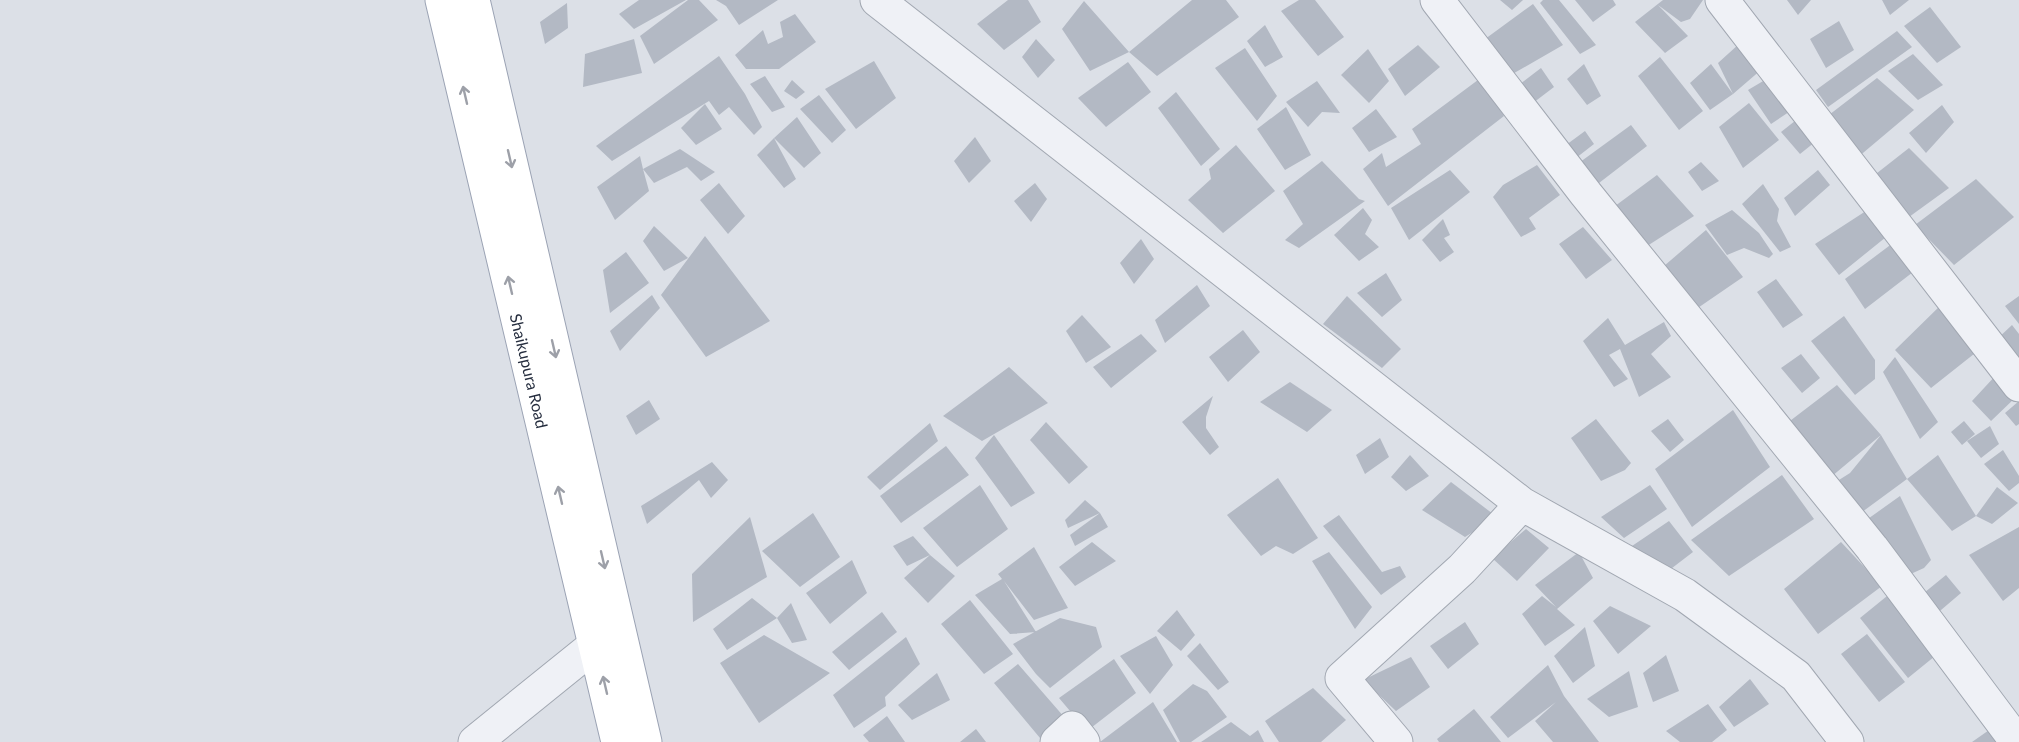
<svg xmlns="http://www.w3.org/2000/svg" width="2019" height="742" font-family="Lato,sans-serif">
<rect width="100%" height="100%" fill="#dce0e7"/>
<path fill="#b3b9c4" d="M639 0H686L634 29 619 14Z
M688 0H699L718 20 654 64 640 36Z
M716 0H778L739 25 726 6Z
M1008 0H1028L1041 22 1004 50 977 24Z
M1192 0H1226L1239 17 1157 76 1129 52Z
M1299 0H1315L1344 37 1318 56 1281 11Z
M1500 0H1523L1512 10Z
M1543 0H1559L1596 45 1580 54 1540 3Z
M1575 0H1613L1616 5 1593 22Z
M1663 0H1703L1690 19 1681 22 1658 5 1688 36 1665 53 1635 22Z
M1787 0H1811L1798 15Z
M1882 0H1909L1890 15Z
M1084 1 1129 52 1090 71 1062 29Z
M567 3 568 28 545 44 540 22Z
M1533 4 1563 45 1509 76 1481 42Z
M1930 7 1961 47 1937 63 1904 26Z
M795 14 816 42 779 69H746L735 55 763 30 768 44 783 37 780 22Z
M1839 21 1854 50 1826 68 1810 39Z
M1265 25 1283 57 1265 67 1247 41Z
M1897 31 1912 47 1828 107 1816 90Z
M634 39 642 73 583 87 585 54Z
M1036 39 1055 60 1038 78 1022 57Z
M1739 44 1762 69 1733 94 1718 63Z
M1418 45 1440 67 1405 96 1388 69Z
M1245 48 1277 96 1257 121 1215 68Z
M1368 49 1389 81 1369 103 1341 75Z
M1913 54 1943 85 1918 100 1888 71Z
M719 56 745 94 762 127 754 135 729 107 719 115 709 101 612 161 596 146Z
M1660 57 1703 111 1679 130 1638 76Z
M874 61 896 98 856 129 825 89Z
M1128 62 1151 92 1106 127 1078 98Z
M1584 64 1601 96 1587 105 1567 79Z
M1711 64 1733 94 1710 110 1690 83Z
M1541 68 1554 87 1533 103 1520 84Z
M1775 74 1795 108 1771 124 1748 90Z
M765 76 785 107 772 112 750 84Z
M1482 77 1504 116 1388 206 1363 169 1382 153 1386 167 1421 144 1412 129Z
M1877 78 1914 110 1857 158 1825 118Z
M792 80 805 92 796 99 784 91Z
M1317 81 1340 113 1322 112 1308 127 1286 102Z
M1176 92 1220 149 1201 166 1158 108Z
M819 95 846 130 832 143 800 109Z
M1749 103 1779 140 1743 168 1719 127Z
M705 104 722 129 696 145 681 128Z
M1942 105 1954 122 1926 153 1909 133Z
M1286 107 1311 155 1285 170 1257 129Z
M1376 109 1397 137 1369 152 1352 128Z
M797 117 821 153 804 168 774 138 796 179 784 188 757 155 774 138Z
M1800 117 1820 138 1800 154 1781 132Z
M1631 125 1647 146 1599 183 1576 165Z
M1585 131 1594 144 1576 158 1566 145Z
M975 137 991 161 969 183 954 161Z
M1236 145 1275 191 1223 233 1188 200 1211 179 1209 169Z
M1909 148 1949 188 1909 217 1872 177Z
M680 149 715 172 701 181 687 167 654 183 643 169 649 191 615 220 597 187 640 156 643 169Z
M1322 161 1359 199 1365 201 1299 248 1285 240 1303 224 1283 191Z
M1701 162 1719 181 1702 191 1688 172Z
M1537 165 1560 195 1529 218 1536 229 1521 237 1493 197 1503 185Z
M1450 170 1470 192 1409 240 1391 208Z
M1818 170 1830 185 1795 216 1784 198Z
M1657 175 1694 216 1644 248 1611 209Z
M1976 179 2014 217 1954 265 1915 225Z
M719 183 745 216 728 234 700 200Z
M1035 183 1047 199 1031 222 1014 201Z
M1763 184 1779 209 1777 221 1791 247 1780 252 1742 204Z
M1363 208 1372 220 1365 234 1379 247 1359 261 1334 235Z
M1869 209 1891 233 1839 275 1815 244Z
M1732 210 1759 233 1773 254 1769 258 1744 248 1727 255 1705 225Z
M1443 219 1450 235 1444 238 1454 252 1440 262 1422 240Z
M654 226 688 258 664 271 643 241Z
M1583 227 1612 260 1586 279 1559 244Z
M1706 230 1743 277 1689 314 1657 272Z
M705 236 770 321 706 357 661 295Z
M1141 239 1154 259 1134 284 1120 263Z
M1897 240 1917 269 1865 309 1845 279Z
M626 252 649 283 610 313 603 270Z
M1386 273 1402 300 1382 317 1357 293Z
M1776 279 1803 315 1783 328 1757 292Z
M1197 285 1210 306 1165 343 1155 320Z
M652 295 660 308 620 351 610 331Z
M1347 296 1401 349 1382 368 1323 324Z
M2019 296V324L2005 306Z
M1944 302 1979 350 1931 388 1895 350Z
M1082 315 1111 347 1086 363 1066 331Z
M1844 316 1875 360V379L1855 395 1811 341Z
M1608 318 1625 345 1664 322 1671 336 1651 354 1671 377 1639 397 1620 349 1609 355 1628 379 1614 387 1583 341Z
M2012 325 2019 334V372L1995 341Z
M1243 330 1260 352 1228 382 1209 357Z
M1141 334 1157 351 1111 388 1093 367Z
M1801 354 1820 378 1802 393 1781 368Z
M1895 357 1938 422 1920 439 1883 372Z
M1009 367 1048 403 982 441 943 416Z
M1997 374 2016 397 1991 421 1972 401Z
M1290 382 1332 410 1307 432 1260 402Z
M1837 385 1881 435 1825 482 1782 427Z
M1213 396 1206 417V428L1219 447 1210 455 1182 422Z
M649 400 660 419 636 435 626 416Z
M2019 401V424L2016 426 2005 413Z
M1733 410 1770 467 1692 527 1655 469Z
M1596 419 1631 463 1625 470 1601 481 1571 438Z
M1668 419 1684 440 1670 452 1651 431Z
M1964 421 1975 434 1962 445 1951 432Z
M1046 422 1088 467 1069 484 1030 440Z
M930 423 938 441 880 490 867 477Z
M1990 426 1999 444 1981 458 1967 441Z
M994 435 1035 493 1011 507 975 458Z
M1881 435 1907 479 1858 515 1831 485 1850 473Z
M1380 438 1389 457 1365 474 1356 455Z
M946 446 969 475 901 523 880 496Z
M2003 450 2019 476V483L2009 491 1984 464Z
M1410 455 1429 476 1406 491 1391 477Z
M1938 455 1976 516 1952 531 1907 479Z
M712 462 728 480 711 498 699 480 647 524 641 506Z
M1782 475 1814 519 1729 576 1691 540Z
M1278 478 1318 538 1293 554 1276 546 1261 556 1227 515Z
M1451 482 1497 517 1465 537 1422 510Z
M980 485 1008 529 957 567 923 528Z
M1650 485 1667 509 1624 538 1601 517Z
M1997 487 2018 503 1992 524 1976 516Z
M1900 496 1931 560 1924 568 1904 577 1865 521Z
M1085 500 1100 513 1068 528 1065 520Z
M813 513 840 557 800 587 762 551Z
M1100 513 1108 527 1075 546 1070 535Z
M1339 515 1382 572 1400 566 1406 577 1381 595 1323 526Z
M750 517 767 577 693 622 692 574Z
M1669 521 1693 552 1659 578 1632 546Z
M2019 527V588L2003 601 1969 555Z
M1526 529 1549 548 1517 581 1492 558Z
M913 536 930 555 955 576 928 603 904 578 930 555 907 566 893 546Z
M1092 542 1116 561 1075 586 1059 567Z
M1841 542 1882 586 1818 634 1784 589Z
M1034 547 1068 608 1034 620 1004 581 1036 632 1010 634 975 595 1002 579 998 574Z
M1329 552 1372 607 1355 629 1312 561Z
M1579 552 1593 578 1557 609 1575 625 1545 646 1522 614 1542 596 1556 607 1535 585Z
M852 560 867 593 830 624 806 593Z
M1946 575 1961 593 1934 616 1919 597Z
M1892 592 1940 652 1908 678 1860 618Z
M752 598 777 618 791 603 807 640 792 643 777 618 727 650 713 629Z
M970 600 1013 654 984 674 941 624Z
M1610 606 1651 626 1618 654 1593 621Z
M1177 610 1195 635 1181 651 1157 631Z
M882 612 897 632 849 670 832 652Z
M1060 618 1096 627 1102 647 1050 688 1036 674 1013 644Z
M1465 622 1479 644 1448 669 1430 646Z
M1585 627 1595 666 1573 683 1554 656Z
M1867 634 1905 682 1879 702 1841 654Z
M764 635 830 673 759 723 720 663Z
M1156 636 1173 665 1150 694 1120 656Z
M906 637 920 664 885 697 886 706 854 728 833 695Z
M1200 643 1229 682 1218 690 1187 656Z
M1666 655 1679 691 1653 702 1643 673Z
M1411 657 1430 687 1396 711 1363 680Z
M1114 659 1136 693 1087 731 1059 698Z
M1018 664 1065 718 1040 738 994 683Z
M1548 665 1564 696 1599 742H1553L1535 721 1556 702 1508 738 1490 717Z
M1629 671 1638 707 1609 717 1587 699Z
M937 673 950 700 912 720 898 705Z
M1750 679 1769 704 1734 727 1719 707Z
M1193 684 1207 691 1227 717 1191 742H1180L1163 710Z
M1313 688 1346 720 1321 742H1279L1265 721Z
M1153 702 1177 742H1100Z
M1708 704 1727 730 1712 742H1680L1666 731Z
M1474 709 1501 742H1439L1437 739Z
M887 716 905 742H869L863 735Z
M1231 722 1250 736 1258 730 1264 742H1201Z
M1992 728 2002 742H1972Z
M976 729 986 742H960Z"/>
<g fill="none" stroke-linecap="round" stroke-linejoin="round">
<g stroke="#a1a7b1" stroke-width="35">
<path id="minor" d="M877 0 1522 504 1685 595 1796 676 1847 742
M1437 0 1586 194 1872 548 2017 742
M1722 0 2019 385
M475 742 595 645
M1057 742 1072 728 1083 742
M1396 742 1342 678 1462 569 1522 504"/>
</g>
<g stroke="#9ba3b4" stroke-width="35">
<g id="major">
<path id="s1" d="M442 0 618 742"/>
<path d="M473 0 645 742"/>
</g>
</g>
<use href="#minor" stroke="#eff1f6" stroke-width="33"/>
<use href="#major" stroke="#fff" stroke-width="33"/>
</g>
<defs><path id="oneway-shaft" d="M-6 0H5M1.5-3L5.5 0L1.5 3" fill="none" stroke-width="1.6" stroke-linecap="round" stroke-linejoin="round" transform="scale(1.5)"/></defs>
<g stroke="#9da0a8">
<use href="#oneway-shaft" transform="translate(465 95) rotate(-103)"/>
<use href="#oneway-shaft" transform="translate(510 159) rotate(77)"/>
<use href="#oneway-shaft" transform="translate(510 285) rotate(-103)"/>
<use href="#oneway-shaft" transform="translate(554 349) rotate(77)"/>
<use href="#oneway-shaft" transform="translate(560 495) rotate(-103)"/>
<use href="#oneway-shaft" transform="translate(603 560) rotate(77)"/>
<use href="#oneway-shaft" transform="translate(605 685) rotate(-103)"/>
</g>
<g text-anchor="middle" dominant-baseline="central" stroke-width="4.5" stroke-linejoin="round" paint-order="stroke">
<g font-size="16" fill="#252d3e" stroke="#eceff5">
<text stroke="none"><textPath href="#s1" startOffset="381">Shaikupura Road</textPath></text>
</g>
</g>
</svg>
